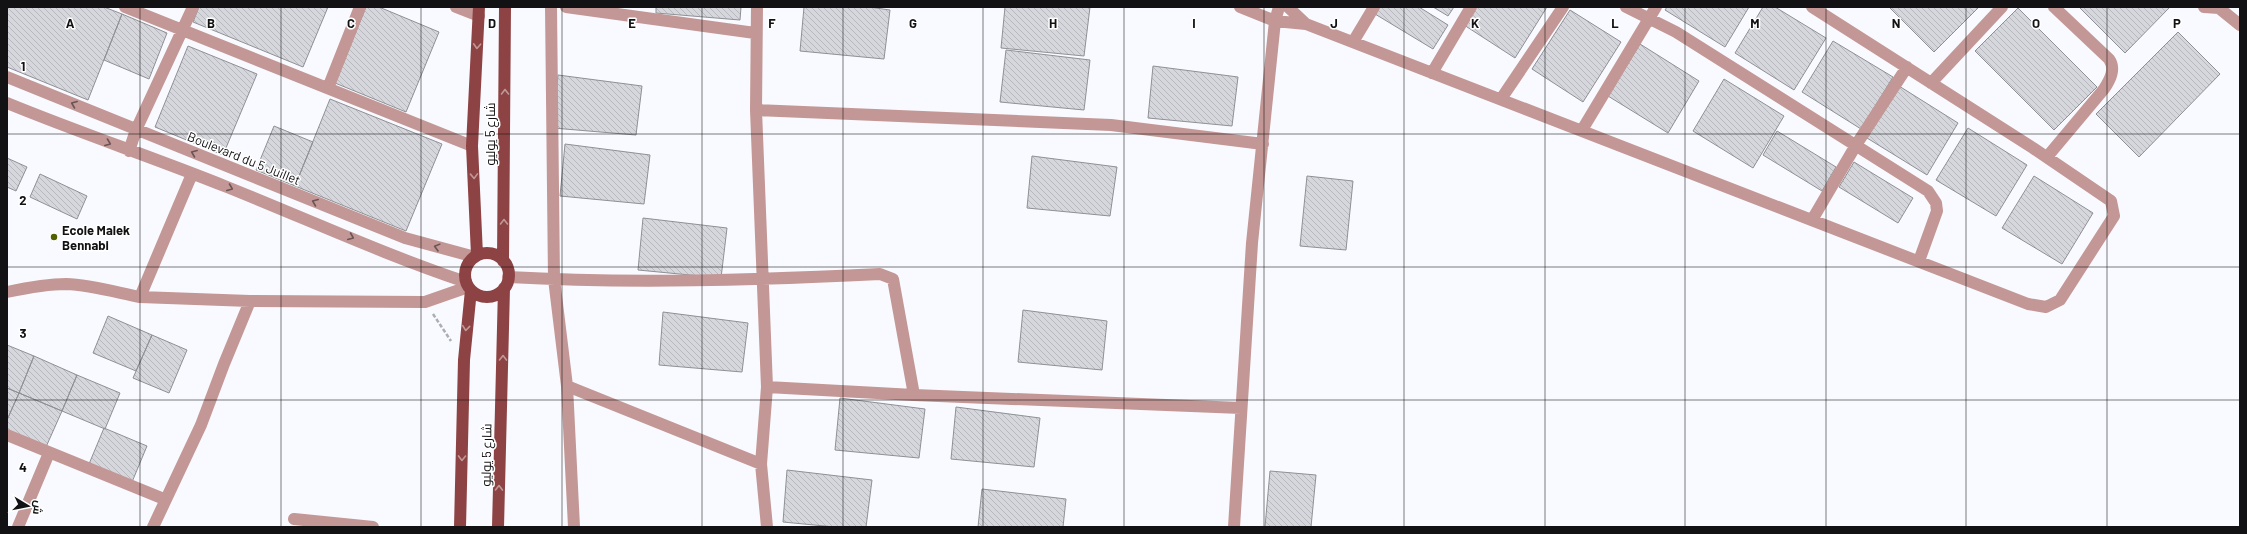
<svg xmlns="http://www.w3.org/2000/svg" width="2247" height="534" font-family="Barlow,Cairo,sans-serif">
<defs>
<pattern id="building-back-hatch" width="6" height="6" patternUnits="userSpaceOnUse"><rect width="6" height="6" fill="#d5d7dd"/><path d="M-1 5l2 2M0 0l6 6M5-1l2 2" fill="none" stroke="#b6b8bd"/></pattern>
</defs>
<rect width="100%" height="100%" fill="#f8faff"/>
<path fill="url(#building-back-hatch)" stroke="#8e9095" d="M7 7H104L122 14 88 100 7 67Z
M199 7H328L303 67 193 22Z
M366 7H379L439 32 406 112 335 83Z
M656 7H741L740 20 656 13Z
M804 7H869L890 10 884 59 800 51Z
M1005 7H1090L1084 56 1001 48Z
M1379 7H1419L1448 25 1433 49 1375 14Z
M1433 7H1454L1448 16Z
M1476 7H1547L1515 58 1464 25Z
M1667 7H1749L1725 47 1665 10Z
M1763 7H1775L1826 38 1794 90 1735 53Z
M1891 7H1979L1934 52 1890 8Z
M2079 7H2169V8L2125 53Z
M2018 8 2097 87 2054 130 1975 51Z
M1570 10 1621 42 1583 102 1532 69Z
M122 14 167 33 149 79 104 60Z
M2178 32 2220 74 2139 157 2096 114Z
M1833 41 1893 77 1861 129 1802 92Z
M1640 44 1699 81 1668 133 1608 96Z
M188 46 257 74 223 155 155 127Z
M1006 50 1090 60 1084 110 1000 102Z
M1153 66 1238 77 1232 126 1148 118Z
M558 75 642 86 636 135 553 128Z
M1724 79 1784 116 1753 168 1693 131Z
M1899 86 1958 123 1927 175 1867 138Z
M330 99 442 144 406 231 295 186Z
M274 126 313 142 295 186 256 170Z
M1968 128 2027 165 1996 216 1936 180Z
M1777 131 1836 167 1822 191 1763 155Z
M565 144 650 155 644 204 560 196Z
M1032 156 1117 167 1110 216 1027 208Z
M7 158 27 167 16 191 7 187Z
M1854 162 1913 198 1898 223 1839 187Z
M40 174 87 196 77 219 30 197Z
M1307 176 1353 181 1346 250 1300 246Z
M2034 176 2093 213 2062 264 2002 228Z
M643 218 727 228 721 278 638 270Z
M1023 310 1107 321 1102 370 1018 362Z
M663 312 748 323 742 372 659 365Z
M108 316 152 335 136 371 93 353Z
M152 335 187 350 169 393 133 378Z
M7 345 34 356 19 393 7 388Z
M34 356 77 375 62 411 19 393Z
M77 375 120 393 105 429 62 411Z
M7 388 19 393 7 420Z
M19 393 62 411 46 447 7 430V420Z
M840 398 925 409 919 458 835 450Z
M956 407 1040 418 1034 467 951 459Z
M104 428 147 446 132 482 89 464Z
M787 470 872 480 866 527H835L783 522Z
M1270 471 1316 475 1311 527H1265Z
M982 489 1066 499 1063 527H978Z"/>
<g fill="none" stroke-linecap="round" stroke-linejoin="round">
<path stroke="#adaeb2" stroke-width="2.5" stroke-dasharray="4 2" stroke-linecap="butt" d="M433 314 451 341"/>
<path stroke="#c39795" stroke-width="12" d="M125 7 472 146
M456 7 479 16
M551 7 554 279 567 386 574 527
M566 7 755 33
M757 7 756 110 767 387 761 464 767 527
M1240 7 1275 21 1306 24 2028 304 2046 307 2060 300 2114 216 2111 201 2033 148 1812 7
M1288 7 1306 24
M1626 7 1676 32 1928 191 1936 203 1937 211 1919 261
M2204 7 2219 8 2240 25
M1353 42 1374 7
M1432 73 1471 7
M7 77 405 238 475 257
M1931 83 2002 7
M328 88 360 7
M1501 99 1563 7
M7 103C80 133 155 158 227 187 307 219 385 255 466 282
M756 110 1111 125 1263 144
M1582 130 1656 7
M129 151 136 130 193 7
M2047 157 2104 89C2110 80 2116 69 2109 59L2054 7
M1812 220 1856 145 1907 67
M508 277C632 284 756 280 880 274L893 279 914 395
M7 292C26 288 46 284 66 284 91 285 115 292 140 297L192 174
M140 297 250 301 224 364 201 425 153 527
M250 301 425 302 468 287
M567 386 761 464
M767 387 914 395 1241 408
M7 435 164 499
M294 519 373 527
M18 527 49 453
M1234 527 1252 243 1275 21 1279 7"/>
<path stroke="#8d4343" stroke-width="12" d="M465 275a22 22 0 1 1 44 0a22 22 0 1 1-44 0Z
M477 255 472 146 479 7
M503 261 505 7
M460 527 464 360 471 290
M498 527 504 288"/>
</g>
<defs><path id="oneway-chevron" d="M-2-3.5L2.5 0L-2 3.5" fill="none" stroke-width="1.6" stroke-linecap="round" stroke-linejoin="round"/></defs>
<g stroke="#c09898">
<use href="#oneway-chevron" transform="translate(477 46) rotate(93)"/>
<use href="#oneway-chevron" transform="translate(505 92) rotate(-90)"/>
<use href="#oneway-chevron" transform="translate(474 176) rotate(88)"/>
<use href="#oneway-chevron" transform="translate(504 222) rotate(-90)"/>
<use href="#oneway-chevron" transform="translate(466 328) rotate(96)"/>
<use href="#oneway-chevron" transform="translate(503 358) rotate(-89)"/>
<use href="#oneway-chevron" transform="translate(462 458) rotate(91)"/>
<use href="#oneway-chevron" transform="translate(499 488) rotate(-89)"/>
</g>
<g stroke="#6a5454">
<use href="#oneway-chevron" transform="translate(74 104) rotate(-158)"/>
<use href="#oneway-chevron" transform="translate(108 143) rotate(21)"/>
<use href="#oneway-chevron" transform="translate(194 153) rotate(-158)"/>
<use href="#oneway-chevron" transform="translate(230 188) rotate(22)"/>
<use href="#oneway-chevron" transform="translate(315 202) rotate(-158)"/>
<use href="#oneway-chevron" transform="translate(351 237) rotate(23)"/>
<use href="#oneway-chevron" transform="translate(437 247) rotate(-165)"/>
</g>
<path fill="none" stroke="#121214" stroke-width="1" stroke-opacity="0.55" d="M140 7V527M281 7V527M421 7V527M562 7V527M702 7V527M843 7V527M983 7V527M1124 7V527M1264 7V527M1404 7V527M1545 7V527M1685 7V527M1826 7V527M1966 7V527M2107 7V527M7 134H2240M7 267H2240M7 400H2240"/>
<circle fill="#526000" stroke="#fff" stroke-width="1.5" cx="54" cy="237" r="4"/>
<g text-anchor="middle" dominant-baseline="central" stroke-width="3" stroke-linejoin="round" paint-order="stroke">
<g font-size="13" fill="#121214" stroke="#fff">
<text transform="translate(490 134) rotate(-90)">شارع 5 يوليو</text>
<text transform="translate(244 158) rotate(22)">Boulevard du 5 Juillet</text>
<text transform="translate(486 455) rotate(-89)">شارع 5 يوليو</text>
</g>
<g font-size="13" font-weight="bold" fill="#121214" stroke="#fff" text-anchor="start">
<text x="62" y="230">Ecole Malek<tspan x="62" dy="15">Bennabi</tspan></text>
</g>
</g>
<g font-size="13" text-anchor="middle" font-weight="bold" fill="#121214" stroke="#fff" stroke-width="3" stroke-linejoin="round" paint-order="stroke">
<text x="70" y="28">A</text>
<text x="211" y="28">B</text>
<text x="351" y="28">C</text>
<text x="492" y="28">D</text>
<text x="632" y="28">E</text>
<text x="772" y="28">F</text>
<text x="913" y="28">G</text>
<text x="1053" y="28">H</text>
<text x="1194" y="28">I</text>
<text x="1334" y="28">J</text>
<text x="1475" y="28">K</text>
<text x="1615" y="28">L</text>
<text x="1755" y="28">M</text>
<text x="1896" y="28">N</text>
<text x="2036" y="28">O</text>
<text x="2177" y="28">P</text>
<text x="23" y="71">1</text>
<text x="23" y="205">2</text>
<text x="23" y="338">3</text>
<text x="23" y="472">4</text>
</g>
<rect width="2247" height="534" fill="none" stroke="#121214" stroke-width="16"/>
<g transform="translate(28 506) rotate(100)" stroke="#ffffff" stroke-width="3" paint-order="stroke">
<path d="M0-3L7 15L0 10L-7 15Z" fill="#121214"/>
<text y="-6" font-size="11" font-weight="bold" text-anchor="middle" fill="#121214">ش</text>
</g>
</svg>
